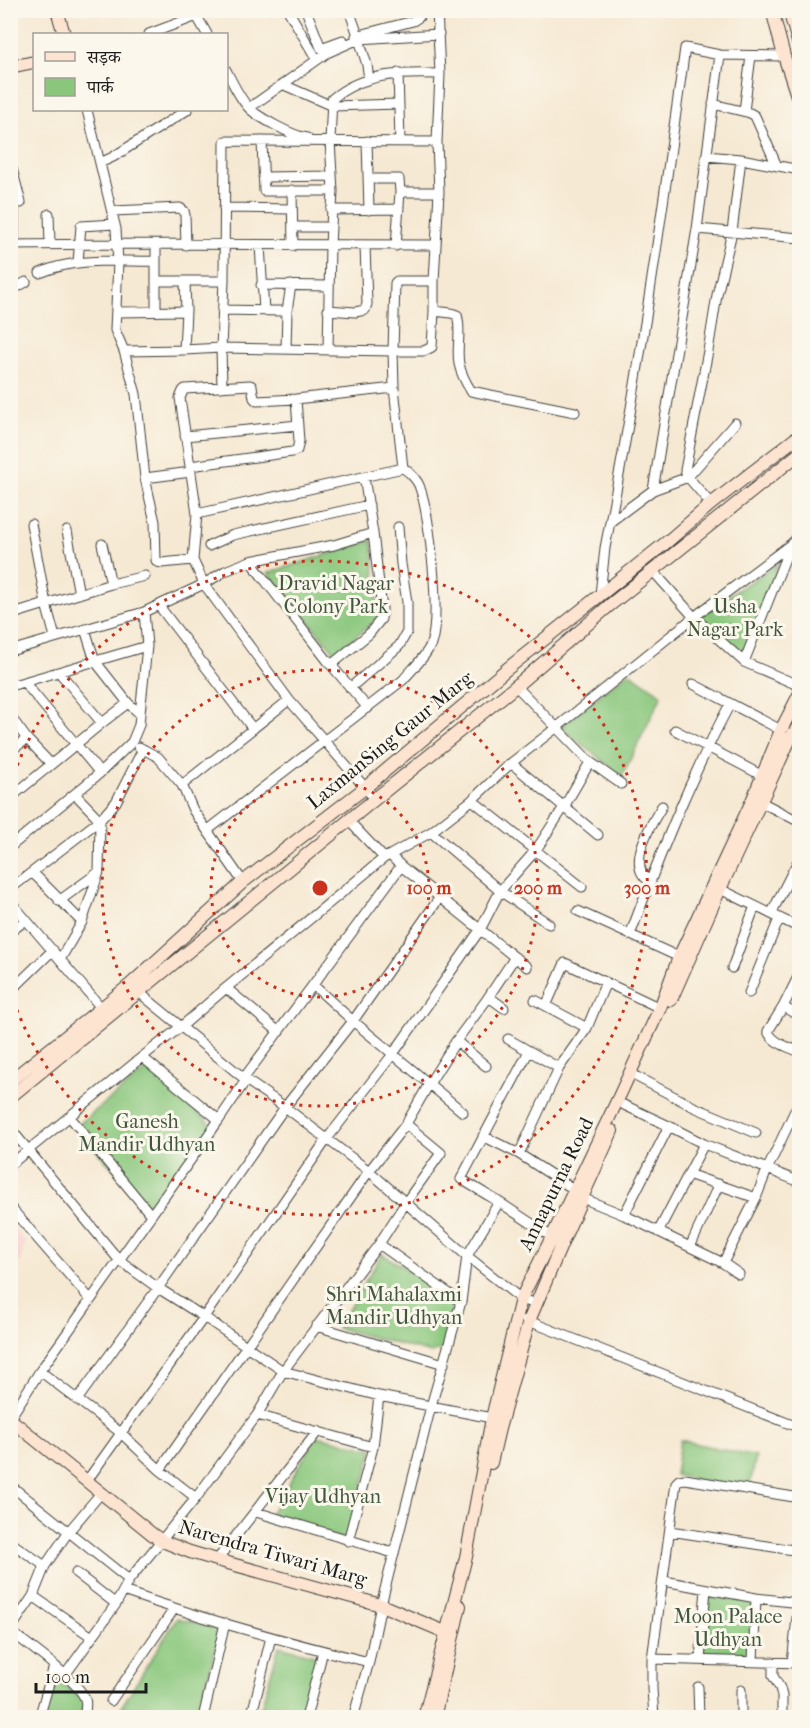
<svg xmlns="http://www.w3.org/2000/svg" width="810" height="1728" font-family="'IM FELL French Canon','Noto Serif Devanagari',serif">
<rect width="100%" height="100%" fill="#fbf7ec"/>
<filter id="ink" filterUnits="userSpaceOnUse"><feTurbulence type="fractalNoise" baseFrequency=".0167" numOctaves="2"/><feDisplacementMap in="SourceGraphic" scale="12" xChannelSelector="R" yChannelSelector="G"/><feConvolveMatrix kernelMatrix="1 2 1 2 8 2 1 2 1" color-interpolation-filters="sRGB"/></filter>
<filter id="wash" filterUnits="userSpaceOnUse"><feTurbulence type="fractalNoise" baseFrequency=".008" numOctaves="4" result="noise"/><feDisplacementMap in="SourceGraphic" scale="24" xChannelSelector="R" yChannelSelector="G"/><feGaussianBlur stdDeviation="1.35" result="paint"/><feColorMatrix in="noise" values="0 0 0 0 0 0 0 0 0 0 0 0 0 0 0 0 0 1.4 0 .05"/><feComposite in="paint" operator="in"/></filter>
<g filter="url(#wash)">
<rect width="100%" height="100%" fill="#f6e9d3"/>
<path fill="#f7d0ce" d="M11 1224 26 1242 20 1260 11 1273Z"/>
<path fill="#8ac77d" stroke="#53724c" stroke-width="1.5" d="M372 540 379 618 335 653 268 573Z
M779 563 745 655 697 616Z
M629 672 662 695 622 776 560 727Z
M149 1068 215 1128 150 1209 75 1127Z
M382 1254 451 1296 455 1316 444 1349 431 1353 337 1328Z
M317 1436 373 1449 348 1541 269 1516Z
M680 1440 756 1457 750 1484 741 1491 675 1475Z
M708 1597 754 1600 748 1659 701 1656Z
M177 1618 221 1629 197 1717H143L120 1709Z
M279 1646 318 1656 303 1717 258 1718Z
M54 1676 84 1701 81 1717 42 1718Z"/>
</g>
<g filter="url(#ink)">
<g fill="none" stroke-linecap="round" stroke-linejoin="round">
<g stroke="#3d3b37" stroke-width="11">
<path id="street" d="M288 10 317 60
M306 10 321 48 343 40
M349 10 358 35
M195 13 207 34
M149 34 197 16
M356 36 413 21 419 17V10
M359 39 367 65 369 79
M226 70C232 82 239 97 248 107 257 117 293 136 307 138
M398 73 400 142
M284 85 332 106 399 104
M713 104 750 113 755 116 777 166
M249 108 327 53 359 39 439 34
M87 110 116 229 118 262 115 330 124 351 136 394 145 478
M744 111 751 56
M262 141 264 191H333
M367 141 369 210
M706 156 741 159 800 170
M10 161 21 203
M100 163 113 157 187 110
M263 177 332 176
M369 179H399L400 192H439
M292 190 293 246
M224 208 292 209
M14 210V245
M331 210 399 209
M113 211 180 208 184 211 185 215 186 245
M49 214 50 244
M294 227H331
M697 229 800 238
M10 245 118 244 436 245
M156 245V311
M260 245 264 311
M396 246 400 192
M78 262 81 226 115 224
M40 273C76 257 117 262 156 261
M156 281H224
M185 281 186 311 184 350 221 348 393 351 394 388 296 399 299 441 297 450 292 452 190 466
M434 281H397L395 283 393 351H424L432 347 434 311V281L439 192 437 142 440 74 437 10
M261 285 329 286
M10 291 26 282
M222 310 287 311
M328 310 355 312 365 310 367 304 365 245
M434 311 451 313 457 315C462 331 456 348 459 364 461 373 466 383 471 391L575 412
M116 312 186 311
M286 349 287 311 291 285
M328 350 330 245 333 191 330 141 332 99C364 72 401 73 440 74
M124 351 184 350
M222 387 221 348 224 281 225 141 437 142
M296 399 257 401 254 398 252 386 250 385 185 389 183 391 180 398 197 514 193 560 204 584 289 700 375 799
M185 436 298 425
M191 472 145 478 155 522 156 560 157 562 161 563 193 560
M653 490 697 229 720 55
M711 504 688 477 685 470 708 351 717 295 732 232 741 159
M197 514 403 468
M610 522C641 365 663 206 685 48L720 55 784 56
M31 524 46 604 55 637
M67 531 79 594
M102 544 111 584
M209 546 233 535 369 505
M250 561 331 665 368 708
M653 571 694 617 744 662 800 686
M10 590 15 614
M600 595 605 548 610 522 653 490 688 477 735 423
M159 606 253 729
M10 615 111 584 145 576
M10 651 144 612 204 584 225 571 250 561 334 545 373 533
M744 662 790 546
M331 665 369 634 381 619 382 609 373 533 364 477
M59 672 102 723
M24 682 100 773
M693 684 781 730
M10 686 147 646
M516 686 590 762 621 784
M350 688 399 646 407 632V602L401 564 398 527
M140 714 147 646 144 612
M10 716 27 739 51 764
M675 730 763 776
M139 747 158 757 182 785 193 810 243 882
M10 751 27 739
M511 763 598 835
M182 785 289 700
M10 798 102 723 128 703
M472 800 582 887
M761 802 800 822
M349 821 384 858 390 855 401 866 527 967
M208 830 403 680C412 669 426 657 431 644 441 617 430 516 420 488 418 481 410 472 403 468L394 388
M431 832 500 891 549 924
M10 847 100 773 132 742 139 725 140 714 128 703 95 661 85 629
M390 855 431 832 472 800 511 763 556 728 694 617 791 544 800 535
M33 873 82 922
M651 882C624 867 651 824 662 806
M10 889 100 820 75 794
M720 889 800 928
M10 901 104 1011
M59 901 99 872
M578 911 679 957
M771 914 800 857
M10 932 26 920
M630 935C659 857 690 778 730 704
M61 958 82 922 99 872 100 820 116 802 143 749
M732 968 755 906
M800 973 783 1007 768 1031C772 1043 789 1047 800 1052
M18 984 53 950
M313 985 353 1021 463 1112
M135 989 246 1080 285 1107 369 1171 467 1256 521 1299 536 1304
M749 993 779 919
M489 997 504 1008
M535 1000 587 1028
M546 1006 565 963 660 1008
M783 1007 800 1016
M279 1032 226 988 384 858
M508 1039 559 1068
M456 1041 486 1066
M529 1051 461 1179 499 1202 552 1237
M142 1057 219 1120
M637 1077 694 1107 756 1133
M244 1078 401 866
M624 1105 669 1126 704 1144 800 1182
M70 1117 151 1215
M10 1128 119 1260 158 1288 204 1317 283 1371 379 1396 492 1418
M483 1136 519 1154 575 1190
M519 1154 559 1068 587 1028 606 982
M10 1165 142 1057 182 1026 226 988
M688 1174 756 1198
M582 1198 624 1215 723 1263 739 1274
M10 1207 90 1299
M624 1215 669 1126
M658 1232 704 1144
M379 1244 461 1302
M690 1247 719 1184
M723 1263 756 1198 767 1170 800 1100
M526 1320 800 1428
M316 1326 444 1364
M40 1371 121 1433 160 1470 196 1498
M77 1400 158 1288 285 1107 353 1021 440 897
M257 1415 373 1447
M10 1418 40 1371 219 1120 246 1080
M160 1470 369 1171 406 1124 429 1084 456 1041 485 1002 515 957
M86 1482 204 1317 327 1139 393 1054 480 930 500 891 536 850 564 807 590 762
M10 1485 129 1580
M256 1512 393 1553
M670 1531 800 1551
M348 1541 373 1447 379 1396
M10 1542 45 1566
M217 1560 318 1431
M76 1573 116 1604
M664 1581 756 1598 800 1603
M123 1591C203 1619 286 1642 369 1662
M33 1596 92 1637
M10 1630 33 1596 45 1566 69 1531 101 1493
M10 1631C27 1644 79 1681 85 1699 87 1704 85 1712 84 1718
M652 1659 800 1663
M700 1660 706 1589
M753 1661 756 1598
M773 1662V1676L780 1688 782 1696V1718
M792 1663 799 1600
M65 1675 116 1604 129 1580 196 1498 257 1415 283 1371 379 1244 406 1202 441 1153 406 1124
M698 1687 699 1718
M741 1690V1718
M111 1701 174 1609
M39 1718 54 1666
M203 1718 225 1623
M251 1718 271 1637
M306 1718 323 1651
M353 1718 369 1662 381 1605 431 1406 461 1302 467 1256 499 1202
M654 1718 652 1688V1659L676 1483 679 1480 685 1479 800 1498"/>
</g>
<g stroke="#3d3b37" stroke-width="14">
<path id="secondary" d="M57 10 64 34
M772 10 784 56 800 105
M789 10 800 49
M10 67 34 62
M671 1000 720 889 791 737 800 724
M10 1081 130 985 243 882 366 787 507 669 668 541 711 504 800 435
M10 1097 375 799 516 686 610 605 800 453
M10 1419 152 1534 162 1541 190 1552 217 1560 381 1605 445 1632 453 1634
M491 1463 499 1429 529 1321 565 1236 612 1131
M424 1718 466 1557 492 1418 521 1299 552 1237 617 1101 660 1008 679 957 752 801 781 730 800 693
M434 1718 460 1606"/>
</g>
<use href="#street" stroke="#fff" stroke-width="9"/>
<use href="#secondary" stroke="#fde4d1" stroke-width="12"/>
</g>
</g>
<g fill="none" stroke="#c8321e" stroke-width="3" stroke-dasharray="3 6">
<circle cx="320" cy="888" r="109"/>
<circle cx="320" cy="888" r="218"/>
<path d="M11 782A327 327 0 1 1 11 994"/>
</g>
<g text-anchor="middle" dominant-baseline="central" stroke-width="6" stroke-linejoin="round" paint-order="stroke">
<g font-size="20" fill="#42583e" stroke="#fbf7ec">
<text x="336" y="583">Dravid Nagar<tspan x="336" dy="23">Colony Park</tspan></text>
<text x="735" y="606">Usha<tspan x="735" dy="23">Nagar Park</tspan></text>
<text x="147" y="1121">Ganesh<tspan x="147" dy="23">Mandir Udhyan</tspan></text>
<text x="394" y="1294">Shri Mahalaxmi<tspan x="394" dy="23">Mandir Udhyan</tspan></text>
<text x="323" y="1496">Vijay Udhyan</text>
<text x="728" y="1616">Moon Palace<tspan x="728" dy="23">Udhyan</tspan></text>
</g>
<g font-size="20" fill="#1c1c1c" stroke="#fbf7ec">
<text transform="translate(390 740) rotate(-39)">LaxmanSing Gaur Marg</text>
<text transform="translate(556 1184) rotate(-64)">Annapurna Road</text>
<text transform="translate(273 1553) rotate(16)">Narendra Tiwari Marg</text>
</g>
</g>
<circle cx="320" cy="888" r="9" fill="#c8321e" stroke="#fbf7ec" stroke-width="3"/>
<g font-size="18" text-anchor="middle" font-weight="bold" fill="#c8321e" stroke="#fbf7ec" stroke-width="6" stroke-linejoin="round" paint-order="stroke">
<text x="429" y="894">100 m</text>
<text x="538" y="894">200 m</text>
<text x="647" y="894">300 m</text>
</g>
<rect width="810" height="1728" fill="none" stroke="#fbf7ec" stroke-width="36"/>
<rect x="33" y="33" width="195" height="78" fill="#fbf7ec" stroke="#a29f99" stroke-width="1.5"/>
<rect x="45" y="52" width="30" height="9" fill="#fde4d1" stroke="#a29f99" stroke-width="1.5"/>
<text x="87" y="63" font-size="18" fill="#1c1c1c">सड़क</text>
<rect x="45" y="78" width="30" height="18" fill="#8ac77d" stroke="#a29f99" stroke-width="1.5"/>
<text x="87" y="93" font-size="18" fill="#1c1c1c">पार्क</text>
<path d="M36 1683v9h110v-9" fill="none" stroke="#1c1c1c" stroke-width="3"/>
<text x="45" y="1683" font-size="18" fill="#1c1c1c" stroke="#fbf7ec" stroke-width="4.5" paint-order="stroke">100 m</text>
</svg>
